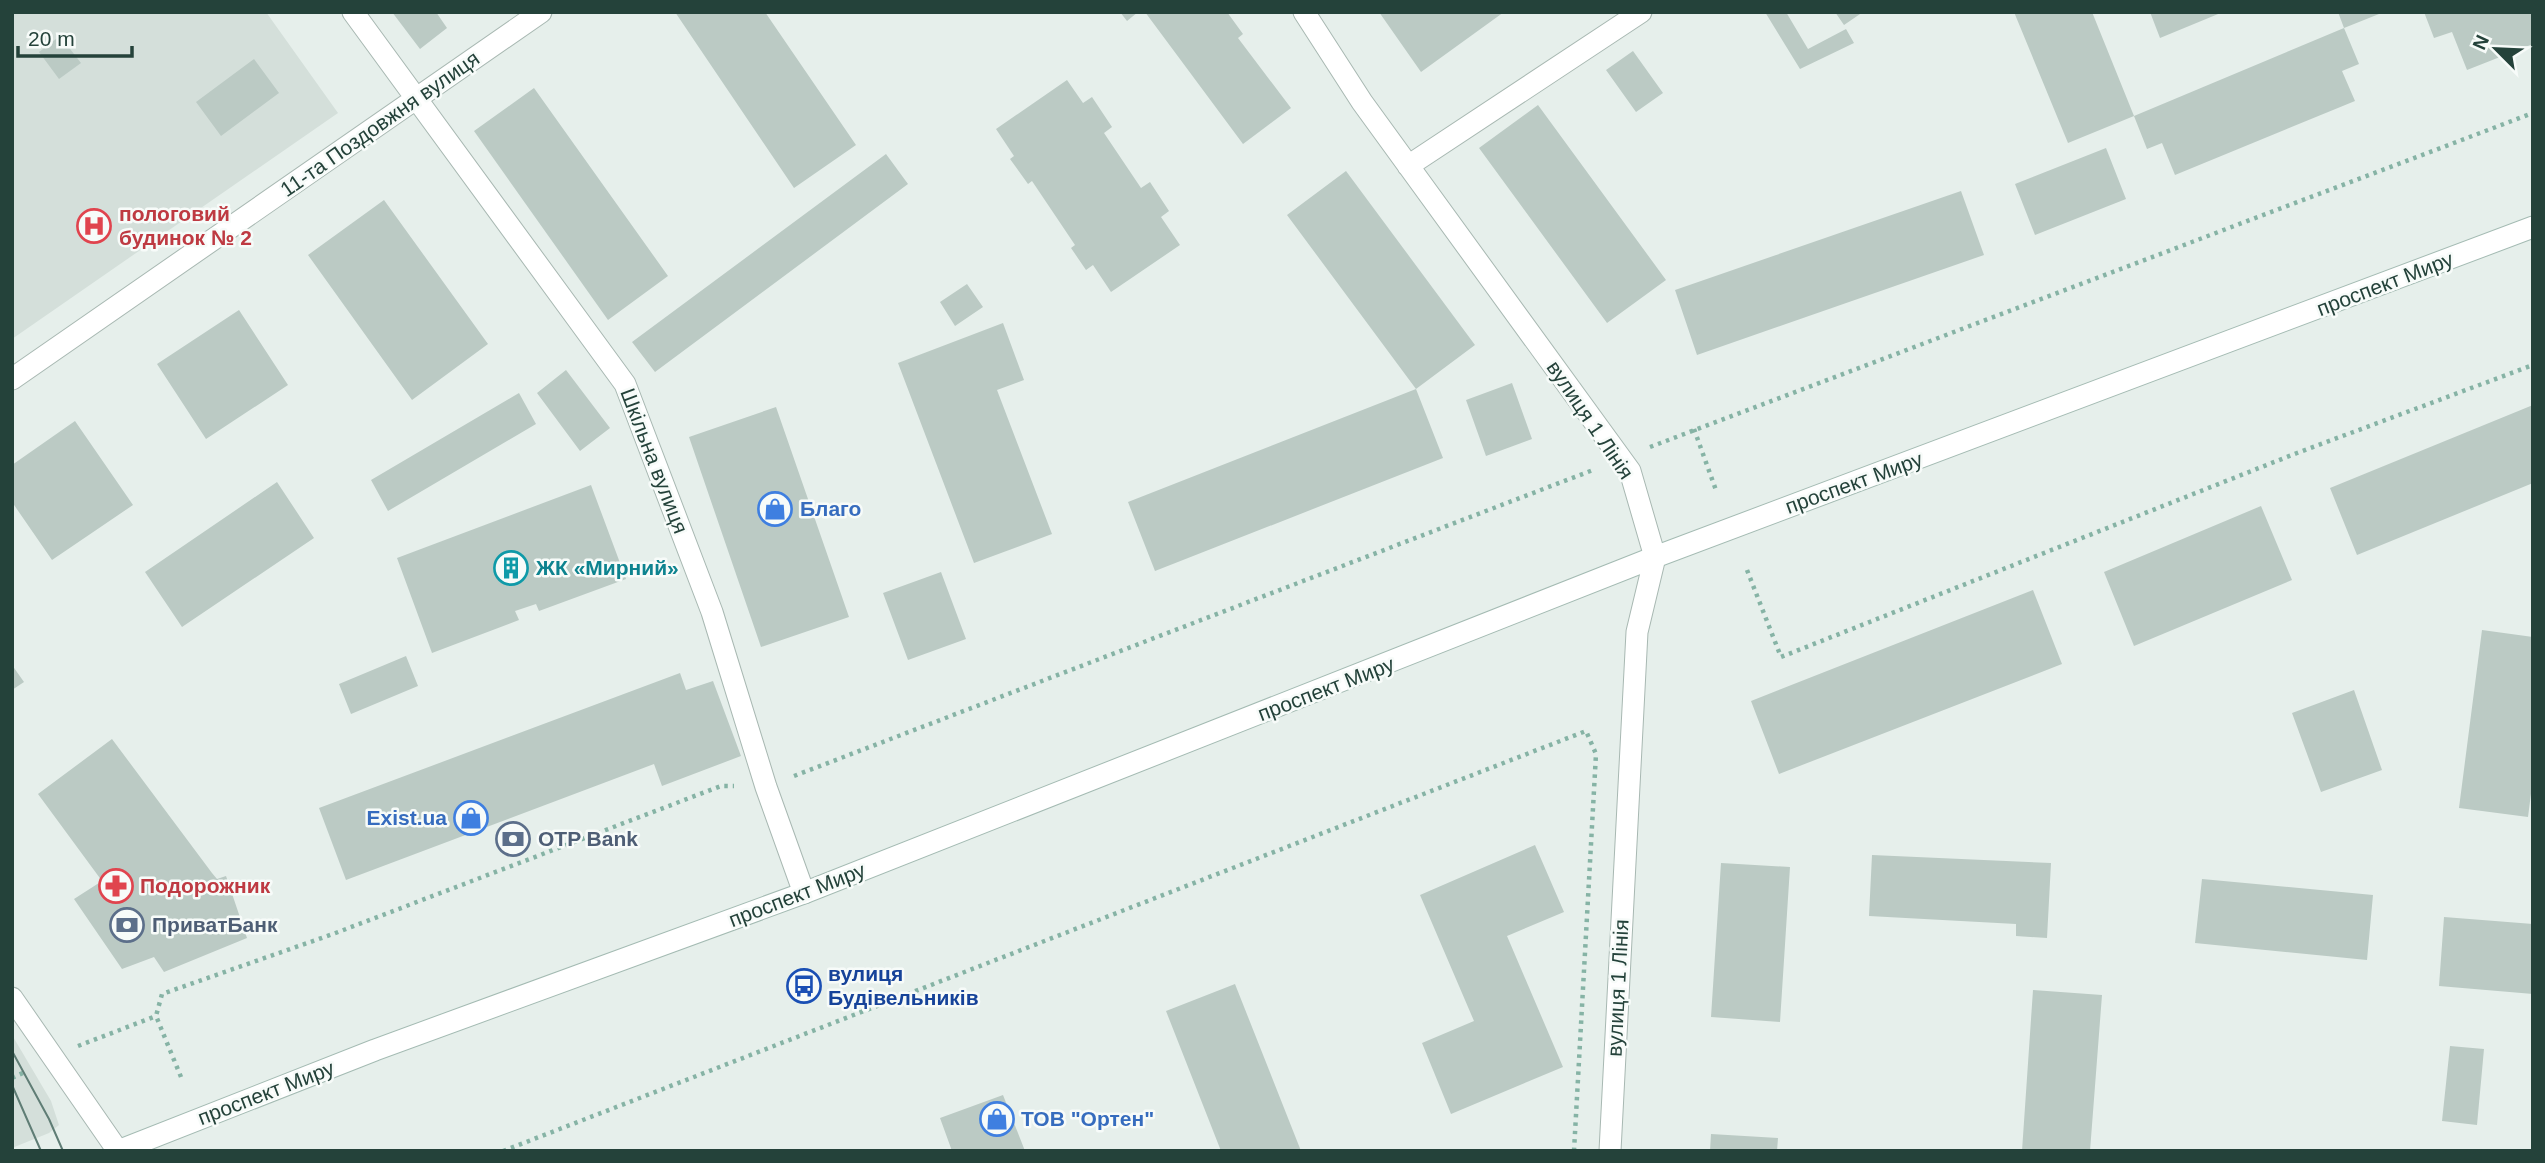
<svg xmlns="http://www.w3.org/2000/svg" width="2545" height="1163" font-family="Helvetica,sans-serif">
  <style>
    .built { fill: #d4dfda }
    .building { fill: #bbcac4 }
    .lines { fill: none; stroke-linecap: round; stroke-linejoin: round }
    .street-casing { stroke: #a8b8b2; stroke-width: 23 }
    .secondary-casing { stroke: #a4bbb3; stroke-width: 23 }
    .path { stroke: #86b3a5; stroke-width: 4.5; stroke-dasharray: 3.5 5; stroke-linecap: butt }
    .street { stroke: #fff; stroke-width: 21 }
    .secondary { stroke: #fff; stroke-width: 21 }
    .tram { stroke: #5f7d75; stroke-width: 2 }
    .labels { text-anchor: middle; stroke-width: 5; stroke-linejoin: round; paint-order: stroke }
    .street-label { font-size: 21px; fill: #24423a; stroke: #f7fbf9 }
    .health-label { font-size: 21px; font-weight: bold; fill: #be3a42; stroke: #f7fbf9; text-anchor: start }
    .shop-label { font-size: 21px; font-weight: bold; fill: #366cbe; stroke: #f7fbf9; text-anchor: start }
    .culture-label { font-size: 21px; font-weight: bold; fill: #0d838f; stroke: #f7fbf9; text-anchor: start }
    .service-label { font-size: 21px; font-weight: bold; fill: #4e5e75; stroke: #f7fbf9; text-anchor: start }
    .transit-label { font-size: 21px; font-weight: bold; fill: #164399; stroke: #f7fbf9; text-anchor: start }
  </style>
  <rect width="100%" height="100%" fill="#e6efeb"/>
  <path class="built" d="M12,12H266L338,113L12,339Z
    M12,1035L51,1101L59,1125L49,1133L12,1148Z"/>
  <path class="building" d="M392,12H436L447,28L420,49Z
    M675,12H765L856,145L794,188Z
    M1120,12H1138L1127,21Z
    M1145,12H1227L1243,34L1238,38L1291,108L1243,144Z
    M1379,12H1504L1421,72Z
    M1765,12H1786L1808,49L1846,29L1854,43L1800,69Z
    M1835,12H1863L1844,25Z
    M2014,12H2092L2134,116L2068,143Z
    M2150,12H2223L2160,38Z
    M2338,12H2384L2344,28L2359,64L2342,71L2355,101L2175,175L2162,143L2147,149L2134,116L2344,28Z
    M2424,12H2533V44L2467,70L2452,32L2434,38Z
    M60,36L81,63L59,79L39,52Z
    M1633,51L1663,93L1636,112L1606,70Z
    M254,59L279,93L221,136L196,102Z
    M1067,80L1083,103L1092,97L1112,127L1104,133L1141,188L1150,182L1169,211L1161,217L1180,245L1111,292L1093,265L1086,270L1071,248L1075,245L1032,181L1028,184L1010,159L1014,156L996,129Z
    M534,88L668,276L608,320L474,131Z
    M1538,105L1666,280L1607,323L1479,148Z
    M2106,148L2126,199L2035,235L2015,184Z
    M886,154L908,184L655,372L632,342Z
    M1346,171L1475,345L1416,389L1287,215Z
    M1961,191L1984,255L1697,355L1675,290Z
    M384,200L488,344L412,400L308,255Z
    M967,284L983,307L955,326L940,302Z
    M239,310L288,385L206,439L157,364Z
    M1003,323L1024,380L997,390L1052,534L974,563L898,363Z
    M566,370L610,428L580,451L537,393Z
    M1512,383L1532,439L1486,456L1466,400Z
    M1416,389L1443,458L1155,571L1128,502Z
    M519,393L536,424L388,511L371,480Z
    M2533,405V483L2357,555L2330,488Z
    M776,407L849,617L761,647L689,437Z
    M75,421L133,505L52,560L12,502V465Z
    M277,482L314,538L182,627L145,572Z
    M591,485L626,579L539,611L536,604L515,611L519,620L432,653L397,558Z
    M2261,506L2292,580L2134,646L2104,572Z
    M941,572L966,639L908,660L883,593Z
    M2033,590L2062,664L1779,774L1751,701Z
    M2482,630L2533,637V778L2528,817L2459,808Z
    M406,656L418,686L351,714L339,684Z
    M12,665L24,682L12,690Z
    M680,673L686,690L713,681L741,756L662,786L654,764L346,880L319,808Z
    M2354,690L2382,770L2321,792L2292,713Z
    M112,739L212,873L217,879L226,876L247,938L164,972L154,957L122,969L74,899L102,881L38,794Z
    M1535,845L1564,912L1507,936L1563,1067L1451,1114L1422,1043L1474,1021L1420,895Z
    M1872,855L2051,863L2047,938L2016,936V924L1869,916Z
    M1721,863L1790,867L1780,1022L1711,1017Z
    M2202,879L2373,895L2367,960L2195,943Z
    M2444,917L2533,924V994L2439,986Z
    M1235,984L1301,1151H1221L1166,1011Z
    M2033,990L2102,995L2090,1151H2022Z
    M2450,1046L2484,1049L2477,1125L2442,1121Z
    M1003,1095L1025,1151H952L940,1118Z
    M1711,1134L1778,1138L1777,1151H1710Z"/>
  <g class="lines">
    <g class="street-casing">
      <path id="street" d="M353,12L625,384L712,612L766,787L804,893
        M1304,12L1362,102L1630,471L1655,557L1637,632L1610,1151
        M1408,166L1641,12
        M12,379L541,12
        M12,998L118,1151"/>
    </g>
    <g class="secondary-casing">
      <path id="secondary" d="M118,1151L375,1050L804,893L1655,557L2533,227"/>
    </g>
    <path class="path" d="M1694,429L1717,493
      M1650,447L2533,113
      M1747,570L1781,657L2297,453L2533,365
      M794,776L1593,470
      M78,1046L156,1016
      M181,1077L156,1016L162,994L333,934L721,786H734
      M12,1078L27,1071
      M503,1151L1586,731L1596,754L1574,1151"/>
    <use href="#street" class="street"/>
    <use href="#secondary" class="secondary"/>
    <path class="tram" d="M12,1051L49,1119L63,1151
      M12,1085L41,1151"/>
  </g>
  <defs>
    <g id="hospital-ring" transform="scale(1.75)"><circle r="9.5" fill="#f7fbf9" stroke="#e0444e" stroke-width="1.5"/><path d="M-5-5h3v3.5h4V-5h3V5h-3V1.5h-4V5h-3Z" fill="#e0444e"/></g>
    <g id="shop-ring" transform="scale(1.75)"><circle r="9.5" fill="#f7fbf9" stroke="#3f7fe0" stroke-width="1.5"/><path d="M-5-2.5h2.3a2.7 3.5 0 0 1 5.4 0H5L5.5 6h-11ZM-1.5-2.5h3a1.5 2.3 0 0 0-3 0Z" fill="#3f7fe0"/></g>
    <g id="building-ring" transform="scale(1.75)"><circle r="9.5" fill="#f7fbf9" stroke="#0f9aa8" stroke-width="1.5"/><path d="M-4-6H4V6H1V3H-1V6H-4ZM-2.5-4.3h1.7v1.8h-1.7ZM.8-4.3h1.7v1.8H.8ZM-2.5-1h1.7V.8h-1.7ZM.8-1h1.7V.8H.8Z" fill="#0f9aa8"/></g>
    <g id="bank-ring" transform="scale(1.75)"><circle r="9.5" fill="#f7fbf9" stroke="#5c6f8a" stroke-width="1.5"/><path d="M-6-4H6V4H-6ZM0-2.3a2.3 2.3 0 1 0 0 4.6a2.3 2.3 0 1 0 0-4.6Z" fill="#5c6f8a"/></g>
    <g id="pharmacy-ring" transform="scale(1.75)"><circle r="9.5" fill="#f7fbf9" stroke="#e0444e" stroke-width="1.5"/><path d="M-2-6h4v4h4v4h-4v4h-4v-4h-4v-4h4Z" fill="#e0444e"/></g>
    <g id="bus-ring" transform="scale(1.75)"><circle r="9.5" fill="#f7fbf9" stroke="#1a4fb4" stroke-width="1.5"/><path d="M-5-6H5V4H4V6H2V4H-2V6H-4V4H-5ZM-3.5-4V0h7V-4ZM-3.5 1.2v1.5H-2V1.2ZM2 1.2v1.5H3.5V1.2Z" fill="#1a4fb4"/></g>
  </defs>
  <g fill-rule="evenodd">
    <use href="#hospital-ring" x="94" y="226"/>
    <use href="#shop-ring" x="775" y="509"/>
    <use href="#building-ring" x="511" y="568"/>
    <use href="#shop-ring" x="471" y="818"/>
    <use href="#bank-ring" x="513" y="839"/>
    <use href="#pharmacy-ring" x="116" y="886"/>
    <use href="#bank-ring" x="127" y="925"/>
    <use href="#bus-ring" x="804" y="986"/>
    <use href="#shop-ring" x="997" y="1119"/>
  </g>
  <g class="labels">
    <g class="street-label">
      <text transform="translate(380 124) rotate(-35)" y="7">11-та Поздовжня вулиця</text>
      <text transform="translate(2385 284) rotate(-21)" y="7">проспект Миру</text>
      <text transform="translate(1590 420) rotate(56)" y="7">вулиця 1 Лінія</text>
      <text transform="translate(654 461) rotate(69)" y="7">Шкільна вулиця</text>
      <text transform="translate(1854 483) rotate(-20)" y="7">проспект Миру</text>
      <text transform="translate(1326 689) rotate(-21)" y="7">проспект Миру</text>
      <text transform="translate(797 895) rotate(-21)" y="7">проспект Миру</text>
      <text transform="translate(1618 988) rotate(-87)" y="7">вулиця 1 Лінія</text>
      <text transform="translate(266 1093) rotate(-21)" y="7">проспект Миру</text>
    </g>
    <g class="health-label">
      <text x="119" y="221">пологовий<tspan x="119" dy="24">будинок № 2</tspan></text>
      <text x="140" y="893">Подорожник</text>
    </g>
    <g class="shop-label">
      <text x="800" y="516">Благо</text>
      <text x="447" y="825" text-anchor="end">Exist.ua</text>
      <text x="1021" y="1126">ТОВ "Ортен"</text>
    </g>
    <g class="culture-label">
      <text x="536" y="575">ЖК «Мирний»</text>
    </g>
    <g class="service-label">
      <text x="538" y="846">OTP Bank</text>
      <text x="152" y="932">ПриватБанк</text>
    </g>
    <g class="transit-label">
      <text x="828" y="981">вулиця<tspan x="828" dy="24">Будівельників</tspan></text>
    </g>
  </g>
  <rect width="2545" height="1163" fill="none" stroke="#24423a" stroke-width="28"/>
  <g transform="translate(2496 49) rotate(294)" stroke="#f7fbf9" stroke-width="5" paint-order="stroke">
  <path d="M0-5L12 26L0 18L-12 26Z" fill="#24423a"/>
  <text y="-10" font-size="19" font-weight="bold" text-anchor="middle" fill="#24423a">N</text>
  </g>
  <path d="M18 46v10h114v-10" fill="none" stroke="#24423a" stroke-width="3.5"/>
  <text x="28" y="46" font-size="21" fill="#24423a" stroke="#f7fbf9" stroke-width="5" paint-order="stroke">20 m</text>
</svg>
